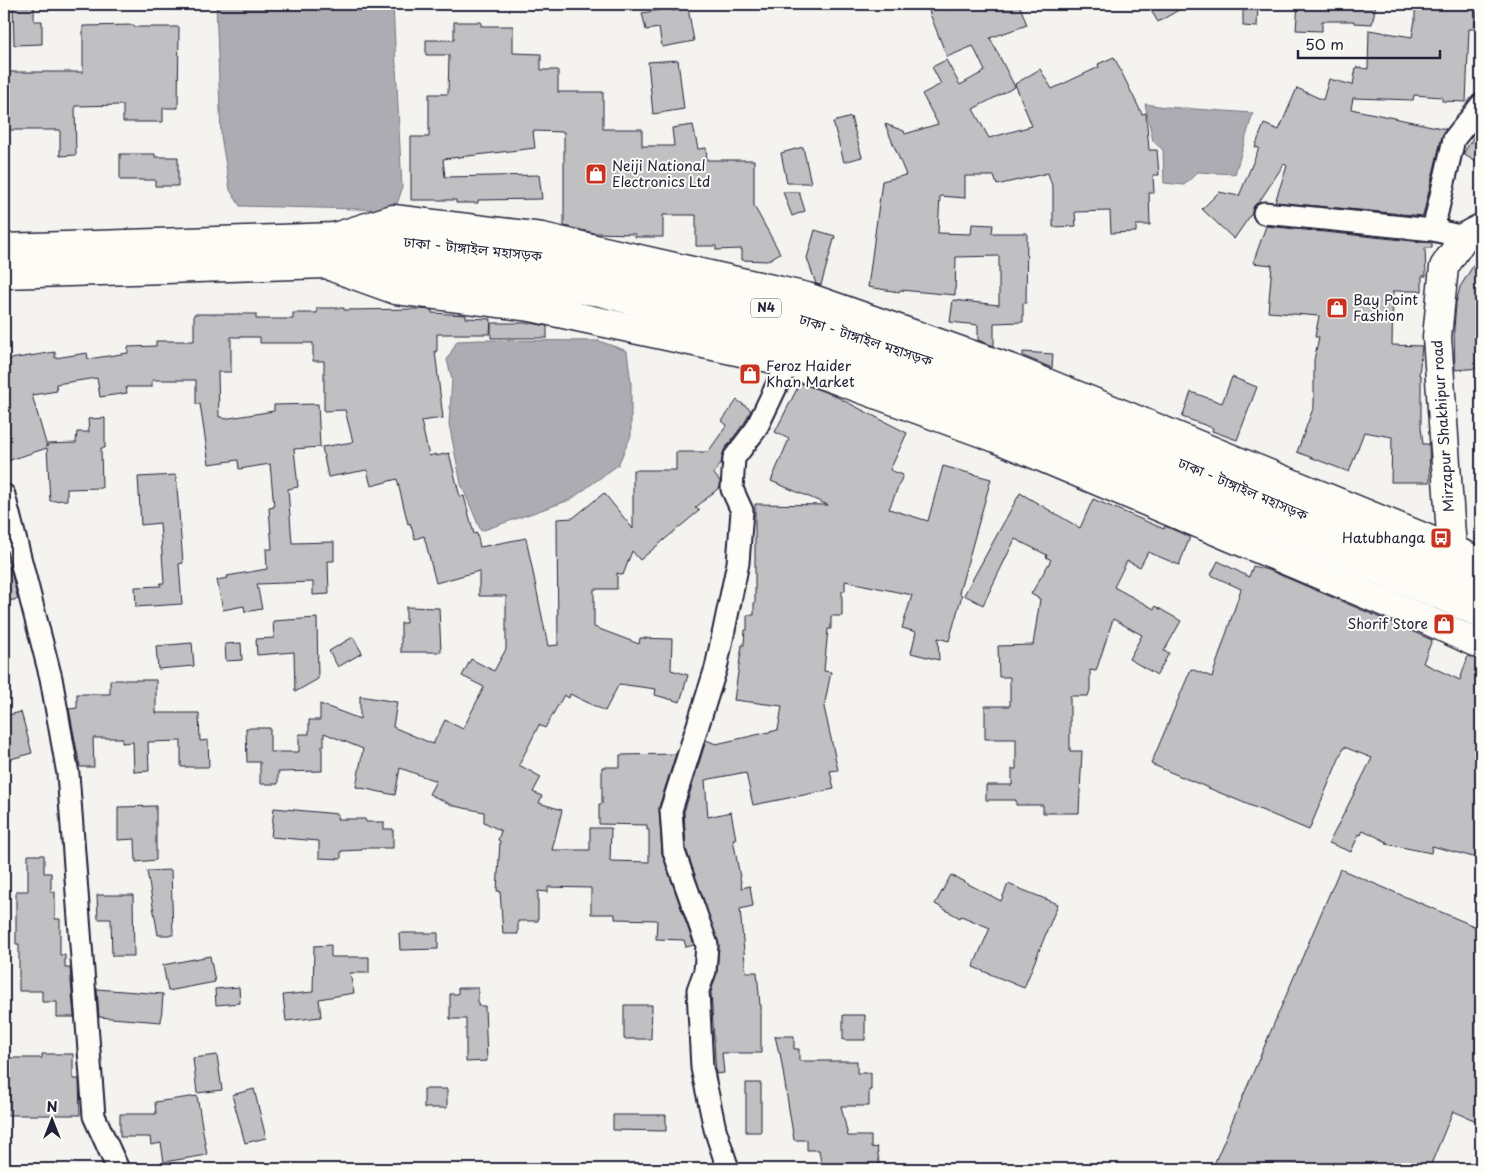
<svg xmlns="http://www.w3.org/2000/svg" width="1485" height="1173" font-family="'Playpen Sans','Noto Sans Bengali',sans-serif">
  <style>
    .water { fill: #acacb2; stroke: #757582 }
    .building { fill: #c0bfc2; stroke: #22223b }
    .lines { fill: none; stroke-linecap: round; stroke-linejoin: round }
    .minor-casing { stroke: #22223b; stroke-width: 25 }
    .secondary-casing { stroke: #22223b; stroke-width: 31 }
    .trunk-casing { stroke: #22223b; stroke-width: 31 }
    .minor { stroke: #fdfcf7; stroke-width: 21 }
    .secondary { stroke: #fdfcf7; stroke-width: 28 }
    .trunk { stroke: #fdfcf7; stroke-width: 28 }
    .labels { text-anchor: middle; stroke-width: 4; stroke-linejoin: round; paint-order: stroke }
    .shield { fill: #fdfcf7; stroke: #646373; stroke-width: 1 }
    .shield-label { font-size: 12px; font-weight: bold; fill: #22223b }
    .poi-label { font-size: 14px; fill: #22223b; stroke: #fdfcf7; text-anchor: start }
    .street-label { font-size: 14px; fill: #22223b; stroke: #fdfcf7 }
  </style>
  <rect width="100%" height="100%" fill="#f4f3ef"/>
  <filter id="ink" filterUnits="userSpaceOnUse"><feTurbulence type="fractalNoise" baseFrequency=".02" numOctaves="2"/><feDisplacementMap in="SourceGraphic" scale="10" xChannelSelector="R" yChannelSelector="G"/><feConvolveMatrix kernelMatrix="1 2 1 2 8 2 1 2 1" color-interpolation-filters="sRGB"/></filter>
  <g filter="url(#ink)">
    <path class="water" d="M216,4H393L402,189L395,210L240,206L230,190L221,136Z
      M1145,104L1166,107L1253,113L1235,174L1198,172L1184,185L1164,183L1163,150L1153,141Z
      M480,340L599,341L627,351L631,383V436L618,465L570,500L481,531L461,484L449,424L452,379L447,360L457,341Z"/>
    <path class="building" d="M928,4H946L948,10L965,4H1019L1027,25L990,38L1015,87L973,109L989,138L1032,126L1015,84L1040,69L1052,89L1099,67L1098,64L1114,57L1142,114L1146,113L1149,150H1157L1159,175H1153L1154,193H1149L1150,225H1136V232L1111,233L1110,211L1075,212L1076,226L1053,227V189L1048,173L997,185L994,176H965V198L940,196L938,233L971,234L972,224L993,225L992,233H1027L1026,303H1023V322L994,323V346L978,340V325L950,322L953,300L999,305V256L956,257L955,295L900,290L899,292L868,287L882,181L906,175L885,124L904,131L905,134L938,124L922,94L941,84L932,67L946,60L960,85L985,71L973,46L947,57L930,14Z
      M1147,4H1189L1158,22Z
      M1243,4H1258L1257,27L1243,26Z
      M1298,4H1376L1372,24L1354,23V21H1322V31L1296,30Z
      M1415,4H1479L1474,29H1469L1466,102L1442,101V97L1414,95L1413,100L1353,98L1351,109L1446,129L1442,136L1423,216L1275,202L1287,166L1284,164L1259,202L1254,206L1252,213L1234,239L1202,209L1219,192L1239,196L1259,148L1255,147L1264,124L1279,130L1297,88L1323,100L1329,79L1353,85L1356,67L1368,69L1369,30L1412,37L1415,20Z
      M13,6H34V21H42V44L14,45Z
      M672,8L673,11L688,8L694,41L662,47L659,28L646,30L642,13Z
      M454,22H481V26H513V53L541,54V70H558V92H603V129H642V146H674L672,128L693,125L698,149L706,148L707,160H754V206L780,253L767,261L742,260V249L716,250V246H696V215H663V237H635V234L594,233L564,226V132L533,131L535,148L443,159L445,177L539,175L542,199L478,200V203H456V200H411V137H429V94H448L449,55H426V40H454Z
      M134,25V27H179L178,108H163V122H123V105L75,106L76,155L60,156V130H4V72H83V26Z
      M678,60L684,109L653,114L648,62Z
      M851,117L862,157L844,162L833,122Z
      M1481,125V165L1463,154Z
      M803,147L811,183H787L781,153Z
      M120,154H155V157H178V186H155V180H120Z
      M783,192H799L805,211L792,216Z
      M1266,226L1432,243V248H1425L1426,276H1422V291H1393L1392,345L1422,346L1419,375L1421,376V427L1423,444H1429L1430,482H1391L1392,437L1364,432L1349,472L1297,452L1314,406V360L1319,337H1315L1319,316L1268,312L1272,265L1253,263Z
      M815,230L835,236L821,285L816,284L807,258Z
      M1481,253V368L1455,370L1454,329L1456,303L1460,287Z
      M317,308H344V310L418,309L432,310V313L466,315V318L491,319L490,334H437V351H435L443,418L421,421L429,456L436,454V456L449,453L460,497L464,496L474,534L477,533L480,547L526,538L548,646L558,645L557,519L573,518L604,493L633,529V470H676V452H708L727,425L722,421L737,400L751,410L745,422L724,450L721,463L714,474L720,481V487L695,508L700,510L640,560L632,551L623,575L617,573V589H594V627L639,644L640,638L672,639L671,670L688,675L680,702L655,695L656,689L619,684L605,711L570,694L569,698L564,695L545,728L539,725L519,765L541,777L533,792L542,796L539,803L562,810L552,850H590V828H611L610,861L649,862V830H647V825L599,824V804H602V767H620V755L676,754L659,807L662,853L694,945L686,947L684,940L656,939L657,920L615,919V914H591V888L548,887V892L538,891V921H518V934H503L500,891H497L500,841L498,840L501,831L484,822V812L454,806L429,794L436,781L400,768L395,795L356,787L363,749L324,733V746H322V771L278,772V784H260V762H247L246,728H270V752H299V734H309V720H320V704L360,719V696L397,702L393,727L433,744L445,720L463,729L484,687L462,676L471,659L494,671L506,649V596H479V571L436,583L424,536L415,539L410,523L408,524L397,479L371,486L367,470L328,477L322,447L353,442L345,410L324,411V361H313V343H260V337H231V372H218L219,417H223V419L274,411V405L318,404L320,447L294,449L298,487L288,489L292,543L334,542V561H328L329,594L313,595V582L257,584L262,609L245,612L244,606L223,610L217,580L228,578L227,576L267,569L266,549H272L269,508L274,507L270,464L239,469L238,460L209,464L200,404H196V380H152V387H126L127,393L100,397L97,378L56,384L57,391L32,395L47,447V444L76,443L77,432H89L88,419L105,418V448H101L102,488L67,489V500L50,501L47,448L4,462V360L55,352V358L87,353L88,359L128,353V347L156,346V341H194V314H256V319H293V313H317Z
      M491,323H531L547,326V338H491Z
      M1023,352L1053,354L1052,368L1023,356Z
      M1232,377L1257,387L1237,440L1212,431L1213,428L1182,417L1191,392L1222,403Z
      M800,383L831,394L907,433L890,470L903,475L889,509L928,521L943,466L991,479L959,593L962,595L949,641L938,638L939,660L911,653L916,632L902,628L912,595L845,581V591H842V616H831V629H828L824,671L831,672L824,707L838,770L830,771L834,789L753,805L746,773L741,774V773L705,780L708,817L731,812L736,839H733L742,888L750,886L753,906L740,909L746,972H757L760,1005H761V1053H722L724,1073L716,1074L711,992L717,972L719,946L686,849L684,812L706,740L716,744L778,730L782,706L734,700L742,645H744L745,630H747V615H754V603H755V504L828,505L771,481L789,439L775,432Z
      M176,475L183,563L179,564L182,604L136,607L135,587L161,586L160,583H164L160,523L141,525L138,477Z
      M1020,493L1080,528L1093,499L1164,529L1165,526L1190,537L1179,565L1148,552L1140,567L1127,561L1114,587L1154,609L1155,606L1181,621L1164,651L1169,653L1157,675L1129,659L1142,635L1113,619L1096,671L1090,670V690L1088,696H1070V751H1082L1079,813H1043V805H1016V800H986V785H1012V769H1016V739H985V706H1010V677H999L998,646L1033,645L1040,599L1031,594L1051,560L1046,557L1047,555L1015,539L983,605L964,595Z
      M4,560H8L18,599L4,602Z
      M1218,561L1249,577L1253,566L1271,571L1432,640L1423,663L1460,680L1468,656L1481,660V844L1477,858L1432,846L1431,853L1386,844L1387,842L1363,830L1361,835L1359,834L1351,852L1329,843L1372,758L1344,747L1309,830L1151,764L1191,669L1212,677L1241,589L1211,575Z
      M406,607L439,608L441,652H401V623H406Z
      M317,618L318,679L295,692L294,652L257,655L256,639L274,638L273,621Z
      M353,637L362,653L338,667L329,651Z
      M192,643L194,666L158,669L156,646Z
      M241,643L242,660L226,661L225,644Z
      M110,680H156V713H199L200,741L208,740L209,767H181V741L148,742L149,771L134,772L133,742L122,743V738H93L94,767H80L69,709L77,708V694H110Z
      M21,712L32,753L4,761V716Z
      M156,806V860L136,862L135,839L118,840V807Z
      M274,808L338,814L337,819H365L366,822H384V829H393V848H362V850L341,851V859L319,858V841L271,837Z
      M28,855H44V873H51V892H55V919H60V955H65V968H70L74,1017H57V1002H42V991H19V944H16V891H28Z
      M1340,869L1481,929V1123L1453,1111L1429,1169H1212Z
      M171,870L173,935H158L147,871Z
      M951,875L1001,901L1008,884L1058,904L1024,988L973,967L990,928L961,916L960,918L935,904Z
      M97,895H133L134,956H112L111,919H98Z
      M399,933H438V949L400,950Z
      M331,945V957H369V973H350L354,993L319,999L321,1017L286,1021L283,995L313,992L314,946Z
      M210,956L215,982L168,991L163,965Z
      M239,987L240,1003L216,1005L215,989Z
      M458,988H478V1006H485L487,1061L466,1062V1019H450V994H458Z
      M97,989L163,994L161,1022L99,1017Z
      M624,1005H652L651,1039H624Z
      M843,1015H865V1040H843Z
      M775,1036H794V1049H799V1061H857V1073H871V1090H869V1106H841L848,1136H871V1148L877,1147L880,1169H822L819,1150H807V1140H794L780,1053H779Z
      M42,1054H73V1079H79L80,1115H5V1112H4V1058H42Z
      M217,1055L222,1090L197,1093L193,1058Z
      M746,1083H761V1132H746Z
      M254,1089L266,1138L245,1143L232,1095Z
      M424,1089H447V1108H424Z
      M197,1096L207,1155L164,1162L161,1143L151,1145L150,1137H120V1114H156L155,1102Z
      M613,1115H666V1131L613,1130Z"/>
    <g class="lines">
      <g class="minor-casing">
        <path id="minor" d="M1264,213L1433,230L1464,237
          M1433,230L1454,139L1481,105
          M4,495L51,678L68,774L94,1116L118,1169
          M728,1169L715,1129L702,1068L698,990L705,971L707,945L674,852L671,810L716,668L738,563L742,511L732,489L734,458L756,429L788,362"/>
      </g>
      <g class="secondary-casing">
        <path id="secondary" d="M338,236L393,219L542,237L807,297L1015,370L1452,549L1481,563
          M335,268L396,290L531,307L788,362L996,438L1427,620L1481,645
          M1452,549L1437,337L1444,267L1464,237L1481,228"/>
      </g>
      <g class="trunk-casing">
        <path id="trunk" d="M4,248L336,237L458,245L542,256L610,268L680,285L830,326L993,382L1481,591
          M4,274L326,264L456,272L600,292L796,343L982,404L1442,596L1481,614"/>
      </g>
      <use href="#minor" class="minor"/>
      <use href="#secondary" class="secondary"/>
      <use href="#trunk" class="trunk"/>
    </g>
  </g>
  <defs>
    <g id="shop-square" transform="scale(1.125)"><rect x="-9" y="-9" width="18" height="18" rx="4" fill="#c8321e" stroke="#fdfcf7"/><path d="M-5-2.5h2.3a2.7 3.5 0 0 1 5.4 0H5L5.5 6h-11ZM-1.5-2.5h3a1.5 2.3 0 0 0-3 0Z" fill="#fff"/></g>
    <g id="bus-square" transform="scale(1.125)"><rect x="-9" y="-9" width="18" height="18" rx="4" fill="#c8321e" stroke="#fdfcf7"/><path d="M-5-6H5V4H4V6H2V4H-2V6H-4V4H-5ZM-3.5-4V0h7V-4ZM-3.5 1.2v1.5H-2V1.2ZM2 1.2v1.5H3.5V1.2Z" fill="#fff"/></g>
  </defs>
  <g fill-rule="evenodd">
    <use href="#shop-square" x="596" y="174"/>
    <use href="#shop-square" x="1337" y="308"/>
    <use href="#shop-square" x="750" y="374"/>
    <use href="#bus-square" x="1441" y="538"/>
    <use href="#shop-square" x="1444" y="624"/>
  </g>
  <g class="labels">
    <rect class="shield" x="751" y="298.5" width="30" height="19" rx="4"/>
    <g class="shield-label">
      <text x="766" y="312">N4</text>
    </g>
    <g class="poi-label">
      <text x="612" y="171">Neiji National<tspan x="612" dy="16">Electronics Ltd</tspan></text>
      <text x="1353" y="305">Bay Point<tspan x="1353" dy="16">Fashion</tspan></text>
      <text x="766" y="371">Feroz Haider<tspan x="766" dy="16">Khan Market</tspan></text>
      <text x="1425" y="543" text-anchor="end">Hatubhanga</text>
      <text x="1428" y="629" text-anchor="end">Shorif Store</text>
    </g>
    <g class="street-label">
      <text transform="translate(473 249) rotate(6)" y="5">ঢাকা - টাঙ্গাইল মহাসড়ক</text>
      <text transform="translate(866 340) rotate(18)" y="5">ঢাকা - টাঙ্গাইল মহাসড়ক</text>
      <text transform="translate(1443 426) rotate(-94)" y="5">Mirzapur Shakhipur road</text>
      <text transform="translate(1243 489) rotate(23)" y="5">ঢাকা - টাঙ্গাইল মহাসড়ক</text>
    </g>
  </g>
  <rect width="1485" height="1173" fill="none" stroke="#fdfcf7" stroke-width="20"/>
  <rect x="10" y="10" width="1465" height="1153" fill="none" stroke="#22223b" stroke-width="2" filter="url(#ink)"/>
  <g transform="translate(52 1120)" stroke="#fdfcf7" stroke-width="4" paint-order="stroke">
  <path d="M0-4L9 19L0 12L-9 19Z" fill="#22223b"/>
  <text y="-8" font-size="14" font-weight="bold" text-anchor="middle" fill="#22223b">N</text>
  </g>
  <path d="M1298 50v8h142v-8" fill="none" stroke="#22223b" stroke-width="2.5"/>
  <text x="1305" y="50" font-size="15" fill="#22223b" stroke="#fdfcf7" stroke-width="4" paint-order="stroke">50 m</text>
</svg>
